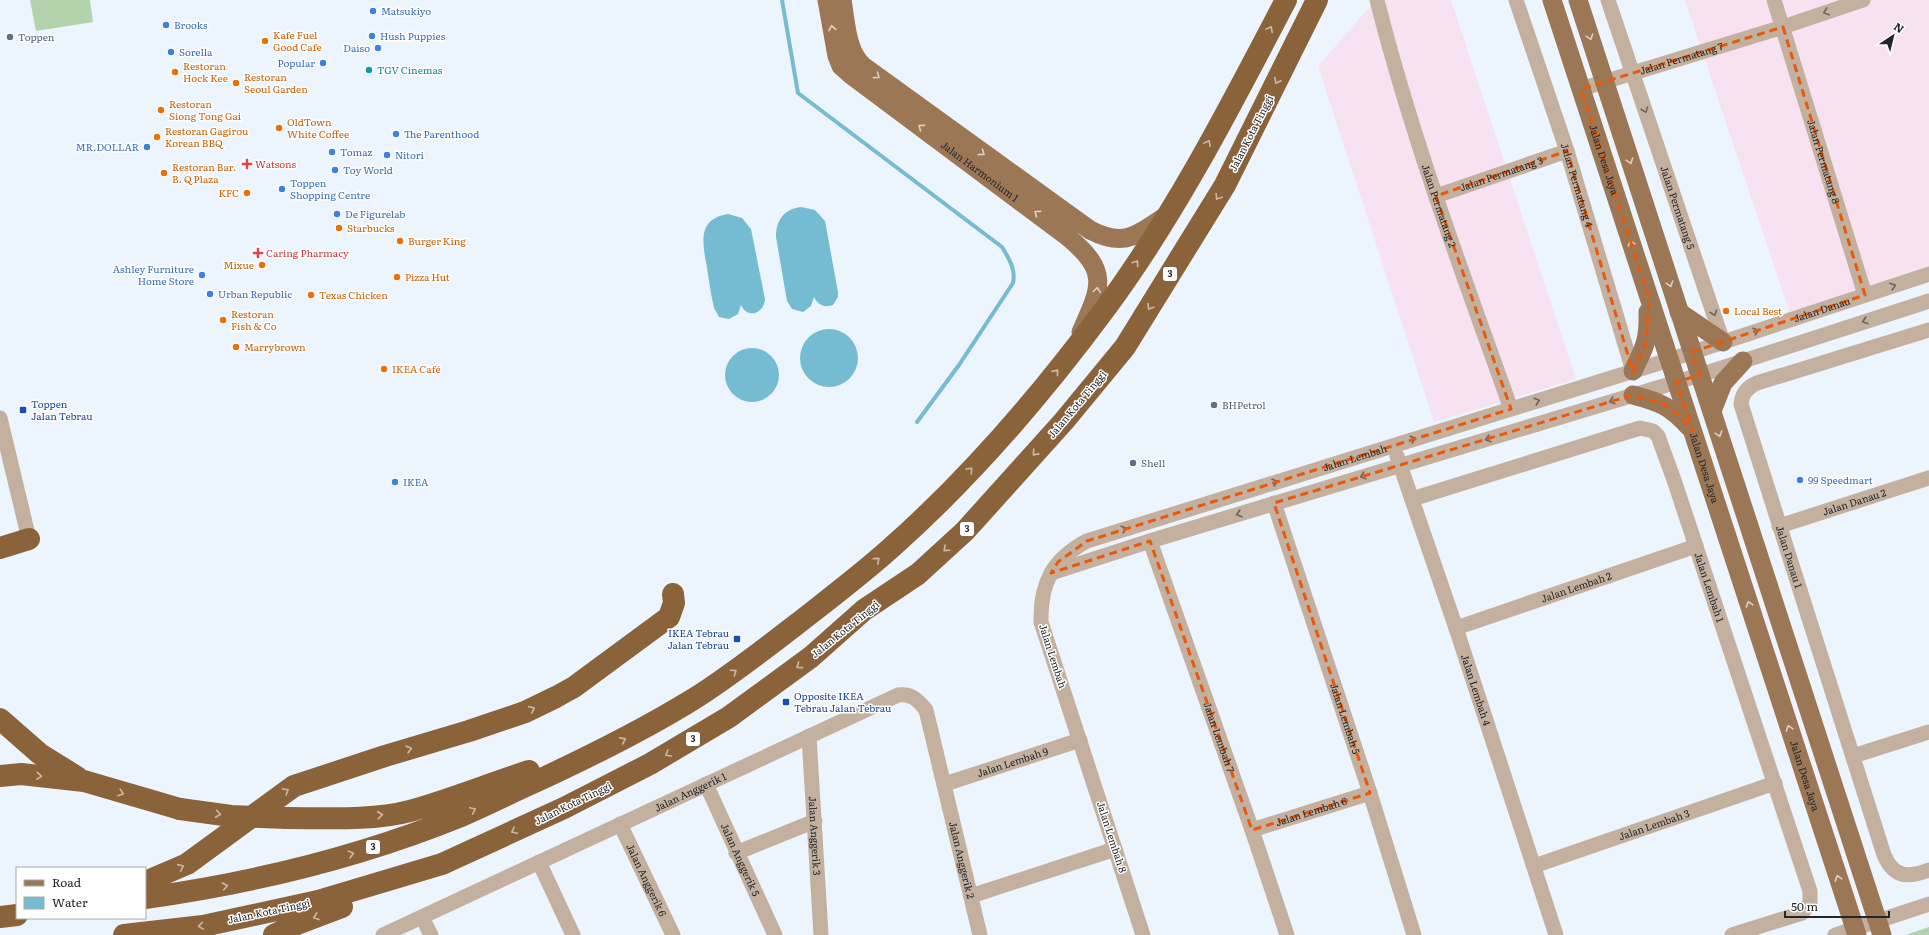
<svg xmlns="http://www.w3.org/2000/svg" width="1929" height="935" font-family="Literata,serif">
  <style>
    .industrial { fill: #f7e2f2 }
    .green { fill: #b3d3ac }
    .water { fill: #75bbd1 }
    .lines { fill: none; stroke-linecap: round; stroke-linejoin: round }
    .stream { stroke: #75bbd1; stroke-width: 4 }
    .minor { stroke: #c4b09e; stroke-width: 15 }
    .major { stroke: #9b7755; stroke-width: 19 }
    .highway { stroke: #8b633a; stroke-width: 22 }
    .highway-bridge { stroke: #8b633a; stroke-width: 22 }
    .oneway { stroke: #6b645e }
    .oneway2 { stroke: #dccfc4 }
    .oneway3 { stroke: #cbb9a6 }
    .marked { fill: none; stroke: #e8590c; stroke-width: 3; stroke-dasharray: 8 5; stroke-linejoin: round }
    .shop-dot { fill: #3f7fe0; stroke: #fff; stroke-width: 1.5 }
    .service-dot { fill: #5c6f8a; stroke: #fff; stroke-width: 1.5 }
    .food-dot { fill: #e8710a; stroke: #fff; stroke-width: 1.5 }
    .culture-dot { fill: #0f9aa8; stroke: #fff; stroke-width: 1.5 }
    .health-dot { fill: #e0444e; stroke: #fff; stroke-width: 1.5 }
    .transit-dot { fill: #1a4fb4; stroke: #fff; stroke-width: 1.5 }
    .labels { text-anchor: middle; stroke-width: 3; stroke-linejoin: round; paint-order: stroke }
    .shield { fill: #fff; stroke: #646669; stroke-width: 1 }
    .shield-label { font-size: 9px; font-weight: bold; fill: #222529 }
    .shop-label { font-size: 10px; fill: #366cbe; stroke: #fff; text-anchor: start }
    .food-label { font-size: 10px; fill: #c56008; stroke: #fff; text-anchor: start }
    .service-label { font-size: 10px; fill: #4e5e75; stroke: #fff; text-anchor: start }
    .street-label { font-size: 10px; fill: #222529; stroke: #fff }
    .culture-label { font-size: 10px; fill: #0d838f; stroke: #fff; text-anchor: start }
    .health-label { font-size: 10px; fill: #be3a42; stroke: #fff; text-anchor: start }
    .transit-label { font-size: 10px; fill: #164399; stroke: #fff; text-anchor: start }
  </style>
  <rect width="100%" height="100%" fill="#ecf4fe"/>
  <path class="industrial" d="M1376,0H1451L1576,379L1434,422L1318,66Z
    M1685,0H1929V269L1791,317Z"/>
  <path class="green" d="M30,0H90L93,22L36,31Z
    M1929,927V935H1906Z"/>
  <path class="water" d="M801,207L815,210L825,221L838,292V297L833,305C824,308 818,305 814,297L811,306L803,312L792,309L787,301L776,237C776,220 784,209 801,207Z
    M728,214L742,218L751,229L765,299C764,314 747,319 741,305L738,314L729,319L719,317L714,308C711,295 709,281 707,268C703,245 696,219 728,214Z
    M800 358a29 29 0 1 1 58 0a29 29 0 1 1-58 0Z
    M725 375a27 27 0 1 1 54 0a27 27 0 1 1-54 0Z"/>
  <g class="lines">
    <path class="stream" d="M782,0L798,93L1002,247C1009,259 1016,269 1013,283L959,365L917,422"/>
    <g class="minor">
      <path id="s1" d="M1377,0C1412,139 1463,274 1511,409"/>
      <path id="s2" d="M1516,0L1567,151L1633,371"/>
      <path id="s3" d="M1608,0L1723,342"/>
      <path id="s4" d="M1774,0L1865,295"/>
      <path id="s5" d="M1581,89L1783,27L1863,0"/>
      <path id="s6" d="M1436,196L1567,151"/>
      <path id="s7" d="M1929,330L1757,383C1747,387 1742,394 1741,404L1884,855C1894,878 1908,878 1929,870"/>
      <path d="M0,418L29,539"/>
      <path id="s8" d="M1397,456L1456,628L1556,935"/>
      <path id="s9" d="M1412,499L1640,428L1653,431L1658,436L1674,480L1810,891V903L1802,913L1732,935"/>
      <path id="s10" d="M1274,503L1370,793L1414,935"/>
      <path id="s11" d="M1779,526L1929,478"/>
      <path id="s12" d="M1150,541L1252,830L1287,935"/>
      <path d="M1051,573L1150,541L1700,375L1929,301"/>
      <path id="s13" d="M1456,628L1696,546"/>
      <path id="s14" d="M809,736L821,935"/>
      <path d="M1853,756L1929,732"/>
      <path id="s15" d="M706,784L775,935"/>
      <path id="s16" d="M945,784L1080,740"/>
      <path id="s17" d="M620,824L673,935"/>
      <path id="s18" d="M1252,830L1370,793"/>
      <path d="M736,853L815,821"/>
      <path d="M539,862L573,935"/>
      <path id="s19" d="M1534,866L1775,783"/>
      <path d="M971,896L1115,849"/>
      <path d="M422,917L431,935"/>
      <path id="s20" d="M383,935L898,695C911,693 918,700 926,710L980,935"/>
      <path id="s21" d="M1143,935L1041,622C1040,583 1053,559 1087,541L1669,360L1929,274"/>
      <path d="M1835,935L1929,904"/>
    </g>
    <g class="major">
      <path id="s22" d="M827,0L837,56L841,66L851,75L1068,237C1110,272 1101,287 1081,332"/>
      <path d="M842,0C846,22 846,50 863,66L1090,230C1127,249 1138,233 1169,214"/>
      <path id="s23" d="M1552,0L1857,935"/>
      <path d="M1578,0L1882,935"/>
      <path d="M1679,312L1723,342"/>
      <path d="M1633,371C1645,347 1649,339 1648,312"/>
      <path d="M1633,395C1660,402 1670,406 1689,427"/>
      <path d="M1712,411L1723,383L1743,361"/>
    </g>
    <path class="highway" d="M0,548L29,539
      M0,719L40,754L77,777
      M0,776L21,774L84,781L180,809
      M286,818C325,818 372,821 410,811C450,800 489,784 529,771
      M145,882L187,864L294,786L385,756L469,731L525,712L556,697L574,687L669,617L674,603L673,594
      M145,898C253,883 360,857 461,816C487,805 512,792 537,781C591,756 643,730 692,700C729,677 763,650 797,624C829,599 862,574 892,547C972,476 1042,394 1105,309C1176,213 1231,105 1286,0
      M0,917L17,915
      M124,935L203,926L318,901L442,864L564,808L650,764L729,717L811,657L864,610L918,574L965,531L1064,421L1125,347L1225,185L1317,0
      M274,935L297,924L342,907"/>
    <path class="highway-bridge" d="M180,809L231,816L286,818"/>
  </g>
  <defs><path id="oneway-chevron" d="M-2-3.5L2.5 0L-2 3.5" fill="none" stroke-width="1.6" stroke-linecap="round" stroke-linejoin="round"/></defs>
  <g class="oneway">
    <use href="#oneway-chevron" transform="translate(1826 12) rotate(161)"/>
    <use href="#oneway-chevron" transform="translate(1645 110) rotate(71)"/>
    <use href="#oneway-chevron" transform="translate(1893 286) rotate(-18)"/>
    <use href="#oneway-chevron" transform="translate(1714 313) rotate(71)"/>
    <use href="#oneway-chevron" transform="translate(1865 321) rotate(162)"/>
    <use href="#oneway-chevron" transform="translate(1756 331) rotate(-18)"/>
    <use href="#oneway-chevron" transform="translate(1537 401) rotate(-17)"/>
    <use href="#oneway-chevron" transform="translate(1612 401) rotate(163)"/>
    <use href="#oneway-chevron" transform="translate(1413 439) rotate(-17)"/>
    <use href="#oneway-chevron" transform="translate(1488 439) rotate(163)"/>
    <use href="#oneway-chevron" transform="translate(1363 476) rotate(163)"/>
    <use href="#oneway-chevron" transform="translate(1275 482) rotate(-17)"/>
    <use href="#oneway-chevron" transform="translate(1239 514) rotate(163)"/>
    <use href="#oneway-chevron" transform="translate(1124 529) rotate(-17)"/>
  </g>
  <g class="oneway2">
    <use href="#oneway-chevron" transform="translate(832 28) rotate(-101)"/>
    <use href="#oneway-chevron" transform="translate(1590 37) rotate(72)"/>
    <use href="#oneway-chevron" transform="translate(877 76) rotate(36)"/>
    <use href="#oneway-chevron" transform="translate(921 127) rotate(-143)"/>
    <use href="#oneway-chevron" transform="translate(982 153) rotate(36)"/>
    <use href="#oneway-chevron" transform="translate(1630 161) rotate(72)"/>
    <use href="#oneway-chevron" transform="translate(1037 213) rotate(-143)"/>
    <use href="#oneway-chevron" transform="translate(1631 243) rotate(-108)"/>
    <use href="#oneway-chevron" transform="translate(1670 284) rotate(72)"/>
    <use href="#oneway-chevron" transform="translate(1097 290) rotate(-83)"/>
    <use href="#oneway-chevron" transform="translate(1719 434) rotate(72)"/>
    <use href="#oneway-chevron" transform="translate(1749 604) rotate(-108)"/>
    <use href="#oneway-chevron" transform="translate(1789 728) rotate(-108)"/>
    <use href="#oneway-chevron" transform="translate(1838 878) rotate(-108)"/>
  </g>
  <g class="oneway3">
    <use href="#oneway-chevron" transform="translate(1270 29) rotate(-62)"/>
    <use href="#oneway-chevron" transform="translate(1277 81) rotate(117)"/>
    <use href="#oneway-chevron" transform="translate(1208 143) rotate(-61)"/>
    <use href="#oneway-chevron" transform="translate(1218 197) rotate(122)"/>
    <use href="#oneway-chevron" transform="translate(1136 263) rotate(-56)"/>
    <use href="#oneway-chevron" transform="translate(1150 307) rotate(122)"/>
    <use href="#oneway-chevron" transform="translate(1056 372) rotate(-51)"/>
    <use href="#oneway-chevron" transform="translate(1035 453) rotate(132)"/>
    <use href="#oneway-chevron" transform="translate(970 470) rotate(-46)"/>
    <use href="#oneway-chevron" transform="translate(946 549) rotate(138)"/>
    <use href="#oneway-chevron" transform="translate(877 560) rotate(-40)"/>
    <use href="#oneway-chevron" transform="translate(799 666) rotate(144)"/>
    <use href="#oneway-chevron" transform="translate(734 672) rotate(-34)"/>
    <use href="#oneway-chevron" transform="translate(532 709) rotate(-25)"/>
    <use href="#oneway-chevron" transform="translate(623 740) rotate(-27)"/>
    <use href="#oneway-chevron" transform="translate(409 749) rotate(-16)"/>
    <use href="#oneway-chevron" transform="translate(668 754) rotate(149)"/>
    <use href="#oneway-chevron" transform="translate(39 776) rotate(5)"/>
    <use href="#oneway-chevron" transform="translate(286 791) rotate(-31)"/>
    <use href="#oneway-chevron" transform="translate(121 793) rotate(17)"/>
    <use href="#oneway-chevron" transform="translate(473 810) rotate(-25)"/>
    <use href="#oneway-chevron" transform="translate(218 814) rotate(7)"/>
    <use href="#oneway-chevron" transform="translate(380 815) rotate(-6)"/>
    <use href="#oneway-chevron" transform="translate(514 831) rotate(155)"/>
    <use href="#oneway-chevron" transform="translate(351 854) rotate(-15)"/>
    <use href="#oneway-chevron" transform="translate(181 867) rotate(-24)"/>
    <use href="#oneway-chevron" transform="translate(225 886) rotate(-12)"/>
    <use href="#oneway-chevron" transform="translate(316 917) rotate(160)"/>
    <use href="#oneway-chevron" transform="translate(201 926) rotate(171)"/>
  </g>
  <path class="marked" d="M1783,27L1865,295L1692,352L1700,375L1676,382L1693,431L1676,413L1664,404L1633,395L1274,503L1370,793L1252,830L1150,541L1051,573L1058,562L1087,541L1511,409L1436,196L1503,173L1567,151L1633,372L1646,344L1649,298L1581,89Z"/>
  <g class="shop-dot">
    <circle cx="373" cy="11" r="4"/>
    <circle cx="166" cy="25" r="4"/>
    <circle cx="372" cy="36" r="4"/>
    <circle cx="378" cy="48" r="4"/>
    <circle cx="171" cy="52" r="4"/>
    <circle cx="323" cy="63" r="4"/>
    <circle cx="396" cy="134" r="4"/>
    <circle cx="147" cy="147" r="4"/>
    <circle cx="332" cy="152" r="4"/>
    <circle cx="387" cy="155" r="4"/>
    <circle cx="335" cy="170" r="4"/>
    <circle cx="282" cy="189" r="4"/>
    <circle cx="337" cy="214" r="4"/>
    <circle cx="202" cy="275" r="4"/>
    <circle cx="210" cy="294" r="4"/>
    <circle cx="1800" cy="480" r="4"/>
    <circle cx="395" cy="482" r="4"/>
  </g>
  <g class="service-dot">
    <circle cx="10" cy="37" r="4"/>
    <circle cx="1214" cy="405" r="4"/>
    <circle cx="1133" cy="463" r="4"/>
  </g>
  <g class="food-dot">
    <circle cx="265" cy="41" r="4"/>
    <circle cx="175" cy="72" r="4"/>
    <circle cx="236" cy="83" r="4"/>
    <circle cx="161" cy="110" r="4"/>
    <circle cx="279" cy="128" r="4"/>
    <circle cx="157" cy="137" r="4"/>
    <circle cx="164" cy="173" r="4"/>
    <circle cx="247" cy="193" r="4"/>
    <circle cx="339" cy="228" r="4"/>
    <circle cx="400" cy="241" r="4"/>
    <circle cx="262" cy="265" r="4"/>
    <circle cx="397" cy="277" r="4"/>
    <circle cx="311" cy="295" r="4"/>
    <circle cx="1726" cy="311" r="4"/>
    <circle cx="223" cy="320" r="4"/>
    <circle cx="236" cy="347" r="4"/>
    <circle cx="384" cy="369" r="4"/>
  </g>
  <circle class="culture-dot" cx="369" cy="70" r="4"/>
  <g class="health-dot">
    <path d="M245 158h4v4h4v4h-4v4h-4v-4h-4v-4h4z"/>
    <path d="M256 247h4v4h4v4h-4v4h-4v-4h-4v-4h4z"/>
  </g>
  <g class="transit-dot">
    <rect x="19" y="406" width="8" height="8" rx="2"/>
    <rect x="733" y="635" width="8" height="8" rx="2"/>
    <rect x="782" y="698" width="8" height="8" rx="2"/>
  </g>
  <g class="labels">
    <g class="shield">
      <rect x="1163" y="267" width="14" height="14" rx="3"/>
      <rect x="960" y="522" width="14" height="14" rx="3"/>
      <rect x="686" y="732" width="14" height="14" rx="3"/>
      <rect x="366" y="840" width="14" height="14" rx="3"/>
    </g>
    <g class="shield-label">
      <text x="1170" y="277">3</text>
      <text x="967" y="532">3</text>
      <text x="693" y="742">3</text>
      <text x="373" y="850">3</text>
    </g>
    <g class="shop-label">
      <text x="381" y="15">Matsukiyo</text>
      <text x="174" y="29">Brooks</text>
      <text x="380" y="40">Hush Puppies</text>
      <text x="370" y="52" text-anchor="end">Daiso</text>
      <text x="179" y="56">Sorella</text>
      <text x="315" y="67" text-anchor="end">Popular</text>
      <text x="404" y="138">The Parenthood</text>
      <text x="139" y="151" text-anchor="end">MR.DOLLAR</text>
      <text x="340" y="156">Tomaz</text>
      <text x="395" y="159">Nitori</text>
      <text x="343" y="174">Toy World</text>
      <text x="290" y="187">Toppen<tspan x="290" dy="12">Shopping Centre</tspan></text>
      <text x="345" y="218">De Figurelab</text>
      <text x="194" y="273" text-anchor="end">Ashley Furniture<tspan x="194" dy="12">Home Store</tspan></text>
      <text x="218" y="298">Urban Republic</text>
      <text x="1808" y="484">99 Speedmart</text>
      <text x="403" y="486">IKEA</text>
    </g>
    <g class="food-label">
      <text x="273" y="39">Kafe Fuel<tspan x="273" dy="12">Good Cafe</tspan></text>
      <text x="183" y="70">Restoran<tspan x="183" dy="12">Hock Kee</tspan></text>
      <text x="244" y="81">Restoran<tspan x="244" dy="12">Seoul Garden</tspan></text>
      <text x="169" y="108">Restoran<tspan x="169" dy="12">Siong Tong Gai</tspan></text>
      <text x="287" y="126">OldTown<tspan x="287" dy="12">White Coffee</tspan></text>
      <text x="165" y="135">Restoran Gagirou<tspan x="165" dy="12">Korean BBQ</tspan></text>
      <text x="172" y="171">Restoran Bar.<tspan x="172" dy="12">B. Q Plaza</tspan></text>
      <text x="239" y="197" text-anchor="end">KFC</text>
      <text x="347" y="232">Starbucks</text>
      <text x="408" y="245">Burger King</text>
      <text x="254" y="269" text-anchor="end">Mixue</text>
      <text x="405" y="281">Pizza Hut</text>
      <text x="319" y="299">Texas Chicken</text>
      <text x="1734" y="315">Local Best</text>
      <text x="231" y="318">Restoran<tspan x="231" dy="12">Fish &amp; Co</tspan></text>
      <text x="244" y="351">Marrybrown</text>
      <text x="392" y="373">IKEA Café</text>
    </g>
    <g class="service-label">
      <text x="18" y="41">Toppen</text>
      <text x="1222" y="409">BHPetrol</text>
      <text x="1141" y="467">Shell</text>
    </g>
    <g class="street-label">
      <text dy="4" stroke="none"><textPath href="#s5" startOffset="105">Jalan Permatang 7</textPath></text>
      <text transform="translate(1251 133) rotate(-63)" y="4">Jalan Kota Tinggi</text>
      <text dy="4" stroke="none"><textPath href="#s23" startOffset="168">Jalan Desa Jaya</textPath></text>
      <text dy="4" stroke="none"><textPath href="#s4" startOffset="169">Jalan Permatang 8</textPath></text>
      <text dy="4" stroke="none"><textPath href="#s22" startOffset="242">Jalan Harmonium 1</textPath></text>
      <text dy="4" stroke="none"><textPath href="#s6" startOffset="69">Jalan Permatang 3</textPath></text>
      <text dy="4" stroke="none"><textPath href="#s2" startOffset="195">Jalan Permatang 4</textPath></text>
      <text dy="4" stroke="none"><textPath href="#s1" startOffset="215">Jalan Permatang 2</textPath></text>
      <text dy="4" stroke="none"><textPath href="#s3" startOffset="219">Jalan Permatang 5</textPath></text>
      <text dy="4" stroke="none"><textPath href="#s21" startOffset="1199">Jalan Danau</textPath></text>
      <text transform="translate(1077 404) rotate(-50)" y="4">Jalan Kota Tinggi</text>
      <text dy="4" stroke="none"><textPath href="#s21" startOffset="709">Jalan Lembah</textPath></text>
      <text dy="4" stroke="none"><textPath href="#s23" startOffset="492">Jalan Desa Jaya</textPath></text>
      <text dy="4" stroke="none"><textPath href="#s11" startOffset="79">Jalan Danau 2</textPath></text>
      <text dy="4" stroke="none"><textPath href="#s7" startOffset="368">Jalan Danau 1</textPath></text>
      <text dy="4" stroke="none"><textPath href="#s13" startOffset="127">Jalan Lembah 2</textPath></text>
      <text dy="4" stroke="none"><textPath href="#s9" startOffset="419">Jalan Lembah 1</textPath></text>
      <text transform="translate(845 629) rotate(-39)" y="4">Jalan Kota Tinggi</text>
      <text transform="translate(1053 656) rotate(72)" y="4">Jalan Lembah</text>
      <text dy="4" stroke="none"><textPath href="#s8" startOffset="247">Jalan Lembah 4</textPath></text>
      <text dy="4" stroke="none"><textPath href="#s10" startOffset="227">Jalan Lembah 5</textPath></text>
      <text dy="4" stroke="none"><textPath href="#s12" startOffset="208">Jalan Lembah 7</textPath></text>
      <text dy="4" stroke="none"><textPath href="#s16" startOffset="71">Jalan Lembah 9</textPath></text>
      <text dy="4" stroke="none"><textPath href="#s23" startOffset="816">Jalan Desa Jaya</textPath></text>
      <text dy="4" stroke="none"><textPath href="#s20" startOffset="339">Jalan Anggerik 1</textPath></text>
      <text transform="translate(573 803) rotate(-26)" y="4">Jalan Kota Tinggi</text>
      <text dy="4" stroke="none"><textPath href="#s18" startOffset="62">Jalan Lembah 6</textPath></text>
      <text dy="4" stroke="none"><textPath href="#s19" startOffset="127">Jalan Lembah 3</textPath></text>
      <text dy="4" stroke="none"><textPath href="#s14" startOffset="100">Jalan Anggerik 3</textPath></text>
      <text transform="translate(1112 837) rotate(72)" y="4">Jalan Lembah 8</text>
      <text dy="4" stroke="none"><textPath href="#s15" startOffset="83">Jalan Anggerik 5</textPath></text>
      <text dy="4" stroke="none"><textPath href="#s20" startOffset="756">Jalan Anggerik 2</textPath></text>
      <text dy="4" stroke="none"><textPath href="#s17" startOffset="62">Jalan Anggerik 6</textPath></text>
      <text transform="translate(269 911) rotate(-12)" y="4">Jalan Kota Tinggi</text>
    </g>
    <g class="culture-label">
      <text x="377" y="74">TGV Cinemas</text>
    </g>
    <g class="health-label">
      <text x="255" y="168">Watsons</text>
      <text x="266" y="257">Caring Pharmacy</text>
    </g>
    <g class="transit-label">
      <text x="31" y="408">Toppen<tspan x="31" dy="12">Jalan Tebrau</tspan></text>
      <text x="729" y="637" text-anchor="end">IKEA Tebrau<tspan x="729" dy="12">Jalan Tebrau</tspan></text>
      <text x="794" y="700">Opposite IKEA<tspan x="794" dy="12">Tebrau Jalan Tebrau</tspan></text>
    </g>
  </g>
  <rect x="16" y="867" width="130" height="52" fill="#ffffff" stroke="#a7a8a9"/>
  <rect x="24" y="880" width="20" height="6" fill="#9b7755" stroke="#a7a8a9"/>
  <text x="52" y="887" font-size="12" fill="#222529">Road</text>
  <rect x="24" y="897" width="20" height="12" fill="#75bbd1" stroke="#a7a8a9"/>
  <text x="52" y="907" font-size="12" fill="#222529">Water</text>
  <g transform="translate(1893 36) rotate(35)" stroke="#ffffff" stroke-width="3" paint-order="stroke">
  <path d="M0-3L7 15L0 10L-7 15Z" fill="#222529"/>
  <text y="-6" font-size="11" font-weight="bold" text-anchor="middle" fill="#222529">N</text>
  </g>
  <path d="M1785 911v6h104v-6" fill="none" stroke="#222529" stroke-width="2"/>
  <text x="1791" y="911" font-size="12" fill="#222529" stroke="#ffffff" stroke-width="3" paint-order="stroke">50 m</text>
</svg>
